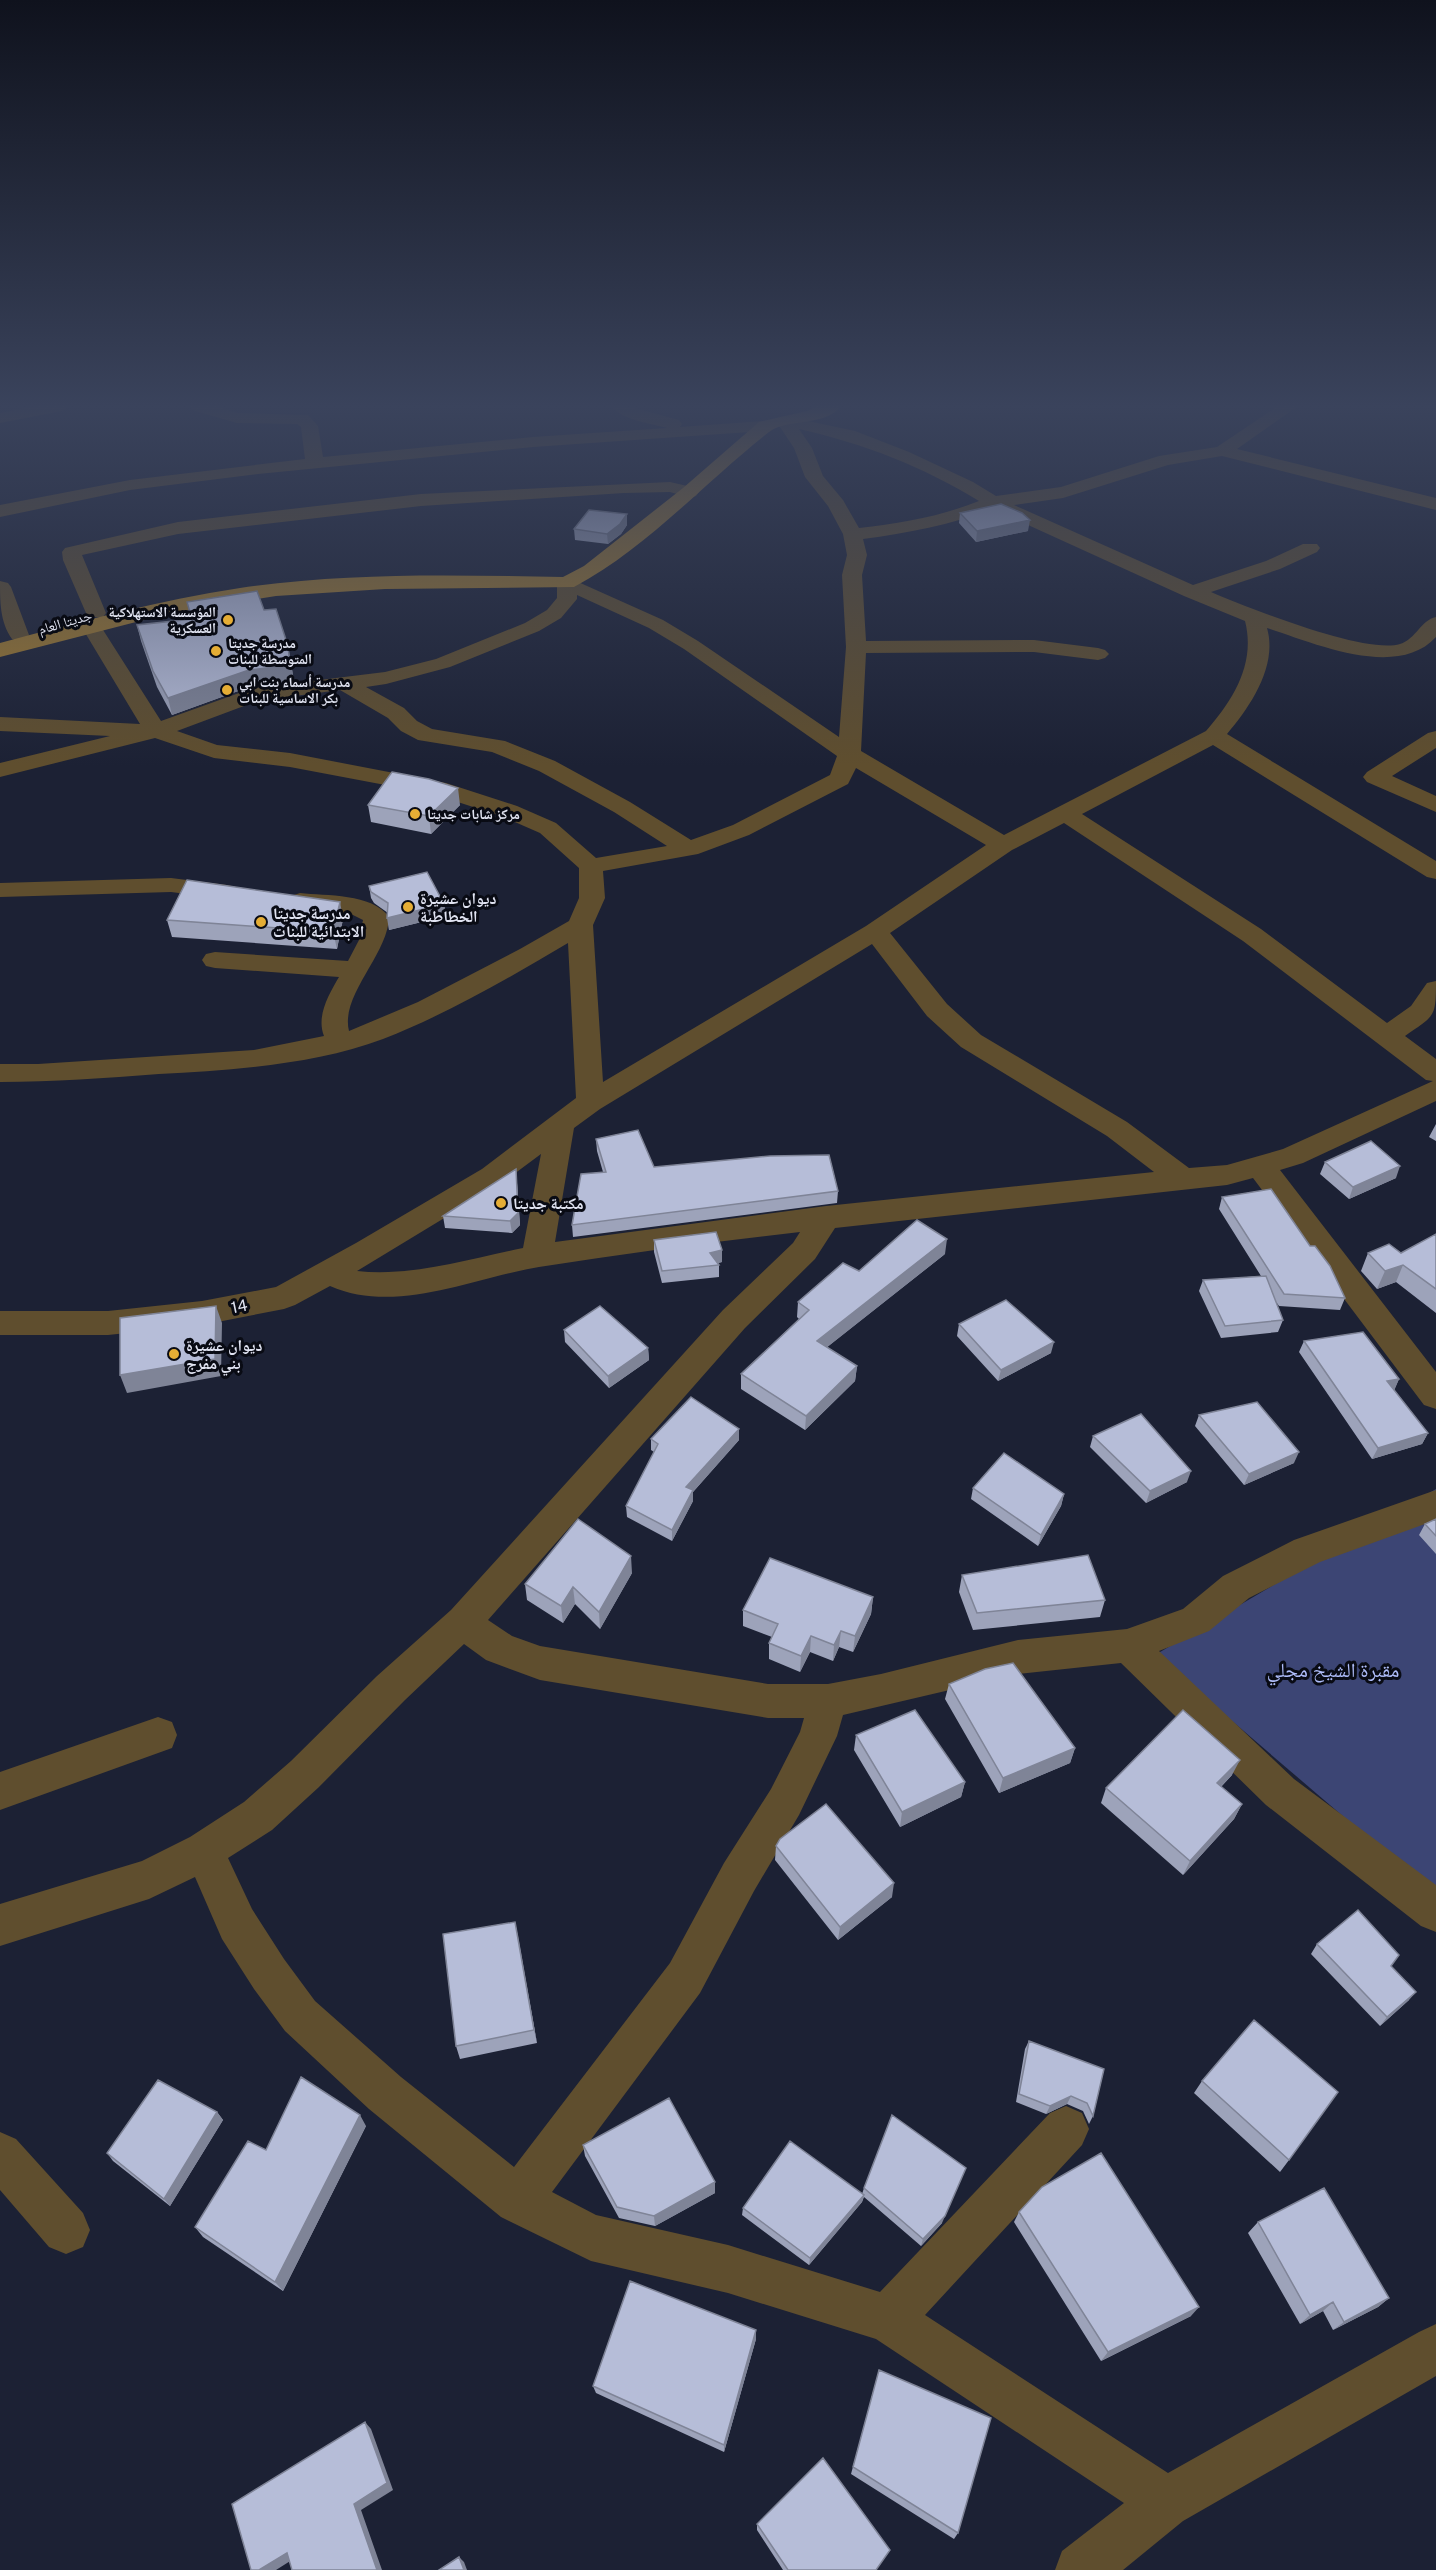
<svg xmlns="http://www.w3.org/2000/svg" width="1436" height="2570" font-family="'Public Sans','Noto Naskh Arabic',sans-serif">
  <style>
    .green { fill: #3c4574 }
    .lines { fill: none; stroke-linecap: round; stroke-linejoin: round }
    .minor { fill: #5f4e2e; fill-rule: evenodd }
    .major { fill: #9b772f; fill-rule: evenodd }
    .wall { fill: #9da3ba }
    .shaded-wall { fill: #7f8497 }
    .building { fill: #b6bdd8; stroke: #7f8497; stroke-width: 1.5 }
    .poi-dot { fill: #e5ad35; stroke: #090b14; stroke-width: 2 }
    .labels { text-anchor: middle; stroke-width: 6; stroke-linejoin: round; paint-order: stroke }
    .far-poi-label { font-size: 14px; font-weight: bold; fill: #e0e3f1; stroke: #090b14; text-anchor: start }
    .far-street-label { font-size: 14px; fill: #e0e3f1; stroke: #090b14 }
    .poi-label { font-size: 16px; font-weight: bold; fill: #e0e3f1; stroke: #090b14; text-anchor: start }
    .street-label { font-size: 16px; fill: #e0e3f1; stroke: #090b14 }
    .near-park-label { font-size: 20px; fill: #afbdfa; stroke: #090b14 }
  </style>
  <rect width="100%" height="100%" fill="#1c2134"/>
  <path class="green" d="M1436,1489V1896L1155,1655Z"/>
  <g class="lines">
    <path class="minor" d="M35,406H70L62,411L0,423V413Z
      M190,406H216L238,413L308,415L318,426L323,457L533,437L667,428C649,423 622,420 611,406C635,406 655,414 679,420L682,424L680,427L765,421L771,422L774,426L771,430L765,431L533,447L258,474L130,490L0,517V505L130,480L305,459L301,427L297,424L237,423L192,410Z
      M1278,406H1298L1237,449L1436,498V510L1222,456L1168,465L1063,498L1014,505L1193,585L1266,561L1303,544H1317L1320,548L1317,552L1280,569L1211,592C1246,607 1366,655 1400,644C1416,639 1421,620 1436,617V637C1397,680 1314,643 1267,628C1278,666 1250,707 1227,734L1436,861V879L1427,877L1213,745L1082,814L1261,929L1387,1023L1411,1006L1427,983L1436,981C1436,1018 1435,1015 1405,1036L1436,1059V1101L1303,1163L1280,1170L1436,1372V1409L1424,1405L1253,1178L1227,1185L835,1228L815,1259L745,1328L488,1620L512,1636L540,1646L768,1684H828L881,1674L1018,1640L1127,1629L1183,1609L1223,1576L1294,1540L1436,1490V1520L1320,1562L1249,1598L1209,1631L1159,1651L1294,1779L1436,1885V1932L1421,1926L1266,1805L1121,1663L1018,1674L843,1715L837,1736L799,1815L754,1891L700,1993L552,2192L596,2215L728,2245L880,2292L1050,2113L1066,2106L1082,2113L1089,2129L1082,2145L925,2315L1168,2473L1419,2332L1436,2324V2376L1183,2521L1123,2570H1055L1062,2551L1124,2503L876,2339L728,2293L591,2261L501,2217L369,2109L285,2031L254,1989L222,1939L195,1877L149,1899L0,1946V1904L142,1861L190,1837L244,1802L291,1761L377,1676L451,1610L723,1310L793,1243L800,1232C713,1242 626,1253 539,1267C473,1278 396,1315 330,1286L295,1305L284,1309L202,1325L108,1335H0V1311H108L202,1301L276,1287L356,1243L482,1169L576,1098L568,943C509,978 447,1014 383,1039C314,1065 231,1070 159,1074C106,1078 53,1082 0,1082V1064H38L254,1050L324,1036C316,1016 329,994 339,977L215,968L206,966L202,960L206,954L215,952L348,961L359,940L363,920L353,915L291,906L287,901L291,896L300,893C326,896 372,893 389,917C388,955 340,995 349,1031L418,1002L520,949L569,921L579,898V868L540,833L501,816L433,794L290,767L214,758L155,738L0,777V763L110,736L0,731V717L140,724L81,626L84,622L91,620L98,622L161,721L253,688L385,672L436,659L525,623L547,610L557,598V583L560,579L567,577L663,620L698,641L839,737L846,647L842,575L847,555L843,534L828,506L805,477L794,448L776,421L779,417L785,416L855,431L909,452L973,482L996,496L1061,487L1159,456L1217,447ZM799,429C862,443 924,467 979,501C939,517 901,523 859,528L843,500L823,476L812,448ZM993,509L1184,596L1245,621C1256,664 1233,700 1206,731L1004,835L861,751L866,653L1034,652L1098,660L1105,658L1109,654L1105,650L1098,648L1034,640L866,641L862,575L867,555L863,539C908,533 950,525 993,509ZM577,595L649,628L684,649L837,756L830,775L733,825L691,840L630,802L555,761L505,741L432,729L417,721L404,708L366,687L386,684L450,667L539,631L561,618L577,599ZM340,690L388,718L401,731L418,740L492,752L539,771L614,812L667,846L596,858L556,823L517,806L446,783L290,753L217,745L177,731L257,701ZM856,768L986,845L866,926L603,1082L593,925L605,898L603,871L698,854L749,835L848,784ZM1064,823L1243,941L1426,1080L1433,1081L1283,1149L1227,1165L1189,1168L1127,1122L981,1035L947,1004L890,933L1012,850ZM872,944L927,1016L961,1047L1107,1136L1154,1172L826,1206L555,1242L574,1128L600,1109ZM541,1154L523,1248C469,1259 412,1277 357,1271L502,1183ZM464,1644L486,1660L540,1680L768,1718H804L800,1732L771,1789L724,1863L670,1963L514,2167L401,2077L315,2001L284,1959L252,1909L228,1858L272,1830L319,1787L405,1700Z
      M670,482L696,488L699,492L696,496L690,498L670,492L624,493L421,506L178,534L82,555L106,613L103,617H89L86,613L63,560L62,552L65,548L178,522L421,494Z
      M0,581L8,583L11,587L29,635L26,639L19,641L12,639C0,622 0,602 0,581Z
      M1436,731V748L1392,776L1436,796V812L1367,782L1363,777L1367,772L1428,733Z
      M171,878L227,885L236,887L239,892L236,897L227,899L171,892L0,897V883Z
      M158,1717L172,1722L177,1735L172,1748L0,1810V1772Z
      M0,2132L16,2139L83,2213L90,2230L83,2247L66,2254L49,2247L0,2190Z"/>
    <path class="major" d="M818,406H841C826,427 786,418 769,432C704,483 647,548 574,587L385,589L276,596L171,613L0,657V643C79,622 159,600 240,588C347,572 455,575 563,577L584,566L683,488L759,422L807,411Z"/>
  </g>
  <path class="wall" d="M960,513L1028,531L976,542L959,523Z
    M627,525L621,534L608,544L575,540L574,529Z
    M187,602L264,610L288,646L294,681L252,686L172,715L157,687L141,641L137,625L191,619Z
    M368,805H460L431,834L371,822Z
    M369,886L444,904L446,916L389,930L388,913L374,903L371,898Z
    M343,919L337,949L172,937L167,920Z
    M1436,1124V1141L1429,1137Z
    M596,1139L654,1167L838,1191L837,1203L573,1237L572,1225L603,1172L597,1151Z
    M1325,1162L1396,1178L1349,1199L1320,1174Z
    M516,1169L520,1225L512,1233L445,1228L443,1216Z
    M1222,1197L1345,1298L1340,1310L1279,1306L1274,1299L1283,1320L1278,1332L1221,1338L1199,1291L1203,1280L1261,1276L1219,1209Z
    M1436,1234V1313L1396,1282L1377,1289L1361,1271L1368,1253H1401Z
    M654,1240L722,1250V1262L718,1263L719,1265V1277L662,1283L654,1252Z
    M945,1254L827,1347L857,1366L855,1381L805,1430L741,1389V1374L799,1319L797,1317L798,1302Z
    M959,1324L1051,1353L998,1381L957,1336Z
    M564,1330L648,1348L649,1360L609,1388L565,1342Z
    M1304,1341L1399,1379L1394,1390L1428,1433L1422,1444L1372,1459L1299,1352Z
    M1199,1415L1294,1463L1244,1485L1195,1426Z
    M739,1429V1440L693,1492V1501L672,1541L627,1517L626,1506L654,1452L651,1450V1439Z
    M1093,1436L1187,1482L1146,1503L1090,1447Z
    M973,1488L1064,1494L1061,1506L1038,1546L971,1499Z
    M1436,1519V1554L1419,1535L1425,1524Z
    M632,1573L600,1629L575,1604L563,1623L527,1600L525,1584Z
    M962,1575L1105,1600L1100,1617L973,1630L959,1592Z
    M873,1597L871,1614L853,1652L839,1647L833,1661L810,1652L800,1672L769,1659V1643L772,1637L743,1626V1610Z
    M949,1684L1075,1748L1070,1763L999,1793L945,1699Z
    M856,1735L965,1782L961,1797L900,1827L854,1750Z
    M1232,1775L1221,1787L1242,1804L1234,1819L1183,1875L1101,1803L1106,1788Z
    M776,1846L892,1897L838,1940L775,1860Z
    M515,1922L537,2043L460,2059L456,2046Z
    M1317,1944L1391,1966L1409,2000L1380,2026L1311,1954Z
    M1029,2041L1104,2069L1093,2116L1089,2124L1083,2111L1067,2104L1046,2114L1016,2102L1025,2049Z
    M1202,2081L1289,2160L1280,2172L1194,2093Z
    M217,2112L223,2120L170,2206L113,2161L107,2153Z
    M366,2126L283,2291L203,2237L195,2227L266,2150Z
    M583,2145L715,2193L655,2226L619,2218L585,2156Z
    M864,2188L942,2223L921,2246L864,2197L862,2202L809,2265L742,2215L743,2208L862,2194Z
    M1019,2212L1191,2316L1101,2361L1014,2222Z
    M1258,2222L1389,2298L1378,2307L1333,2330L1323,2311L1300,2324L1248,2233Z
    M756,2330V2339L724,2452L596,2393L593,2386Z
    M879,2370L958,2533L954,2539L851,2474Z
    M757,2524L876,2570H783L757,2530Z"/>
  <path class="shaded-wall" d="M627,514V525L621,534L608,544L607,534Z
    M1030,520L1028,531L976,542L977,531Z
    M288,646L294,681L252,686L172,715L168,698Z
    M458,788L460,805L431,834L429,816Z
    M340,902L343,919L337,949L333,932Z
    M444,904L446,916L389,930L387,918Z
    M1400,1166L1396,1178L1349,1199L1353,1187Z
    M516,1169L520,1225L512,1233L510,1221Z
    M947,1239L945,1254L816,1356L817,1341Z
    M722,1250V1262L710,1265V1253Z
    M1403,1265L1396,1282L1377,1289L1385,1271Z
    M216,1306L222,1323L221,1376L127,1393L120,1375Z
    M1054,1342L1051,1353L998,1381L1001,1370Z
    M648,1348L649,1360L609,1388L608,1376Z
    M857,1366L855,1381L805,1430L806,1416Z
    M1399,1379L1394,1391L1387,1381Z
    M739,1429V1440L693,1492V1501L672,1541V1530L686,1487Z
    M1428,1433L1422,1444L1372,1459L1378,1448Z
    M1299,1452L1294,1463L1244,1485L1249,1474Z
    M1191,1471L1187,1482L1146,1503L1150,1491Z
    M1064,1494L1061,1506L1038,1546L1041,1535Z
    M631,1556L632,1573L600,1629L599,1612Z
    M573,1587L575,1604L563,1623L561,1606Z
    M873,1597L871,1614L853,1652L855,1636Z
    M841,1631L839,1647L833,1661L834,1645Z
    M811,1636L810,1652L800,1672L801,1656Z
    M1075,1748L1070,1763L999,1793L1003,1778Z
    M1240,1760L1232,1775L1210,1798L1217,1783Z
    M965,1782L961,1797L900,1827L902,1812Z
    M1242,1804L1234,1819L1183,1875L1190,1861Z
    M894,1883L892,1897L838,1940L840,1927Z
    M515,1922L518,1936L537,2043L534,2030Z
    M1416,1992L1409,2000L1380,2026L1387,2017Z
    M1071,2096L1067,2104L1046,2114L1050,2106Z
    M217,2112L223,2120L170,2206L164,2199Z
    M360,2115L366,2126L283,2291L275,2282Z
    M963,2175L942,2223L921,2246L923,2239Z
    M715,2182V2193L655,2226L654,2216Z
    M864,2195L862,2202L809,2265L810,2258Z
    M1389,2298L1378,2307L1333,2330L1344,2322Z
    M1333,2302L1323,2311L1300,2324L1310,2315Z
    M1199,2307L1191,2316L1101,2361L1108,2352Z
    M756,2330V2339L724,2452V2445Z
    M365,2422L371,2429L393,2490L361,2510L382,2570H377L354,2504Z
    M287,2553L295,2558L276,2570H259Z
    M459,2557L464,2562L467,2570H464Z"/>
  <path class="building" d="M1001,504L1022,513L1030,520L977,531L960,513Z
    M589,510L627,514L620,524L607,534L574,529Z
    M257,591L264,610L276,609L288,646L290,665L249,670L168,698L153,671L137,625L192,619L187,602Z
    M392,772L429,779L458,788L429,816L368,805Z
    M427,872L444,904L387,918L388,903L371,892L369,886Z
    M187,880L340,902L333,932L167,920Z
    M638,1130L654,1167L770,1156L829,1155L838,1191L572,1225L581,1174L606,1172L596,1139Z
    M1371,1141L1400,1166L1353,1187L1325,1162Z
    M516,1169L518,1213L510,1221L443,1216Z
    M1271,1189L1310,1246H1315L1330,1266L1345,1298L1284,1294L1222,1197Z
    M917,1220L947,1239L817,1341L857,1366L806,1416L741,1374L809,1310L798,1302L843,1263L859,1271Z
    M716,1232L722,1250L710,1253L719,1265L662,1271L654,1240Z
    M1436,1234V1289L1403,1265L1385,1271L1368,1253L1389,1244L1401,1253Z
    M1266,1276L1283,1320L1225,1326L1203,1280Z
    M1006,1300L1054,1342L1001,1370L959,1324Z
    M216,1306L215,1359L120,1375V1318Z
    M600,1306L648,1348L608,1376L564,1330Z
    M1363,1332L1399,1379L1387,1381L1428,1433L1378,1448L1304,1341Z
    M691,1397L739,1429L686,1487L693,1490L672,1530L626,1506L658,1444L651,1439Z
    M1257,1402L1299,1452L1249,1474L1199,1415Z
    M1141,1414L1191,1471L1150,1491L1093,1436Z
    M1004,1453L1064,1494L1041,1535L973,1488Z
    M578,1519L631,1556L599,1612L573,1587L561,1606L525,1584Z
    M1436,1519V1536L1425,1524Z
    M1088,1555L1105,1600L977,1613L962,1575Z
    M770,1558L873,1597L855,1636L841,1631L834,1645L811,1636L801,1656L769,1643L778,1624L743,1610Z
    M1013,1663L1075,1748L1003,1778L949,1684L985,1669Z
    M915,1710L965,1782L902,1812L856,1735Z
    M1183,1710L1240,1760L1217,1783L1242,1804L1190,1861L1106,1788Z
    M826,1804L894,1883L840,1927L776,1846L780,1839Z
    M1358,1910L1399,1955L1391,1966L1416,1992L1387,2017L1317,1944Z
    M515,1922L534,2030L456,2046L443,1934Z
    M1254,2020L1338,2092L1289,2160L1202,2081Z
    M1029,2041L1104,2069L1093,2116L1087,2103L1071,2096L1050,2106L1019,2094Z
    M301,2077L360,2115L275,2282L195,2227L248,2141L266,2150Z
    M158,2080L217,2112L164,2199L107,2153Z
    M669,2098L715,2182L654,2216L617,2207L583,2145Z
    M892,2115L966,2168L945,2216L923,2239L864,2188Z
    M790,2141L864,2195L810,2258L743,2208Z
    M1101,2153L1199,2307L1108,2352L1019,2212L1042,2187Z
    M1324,2188L1389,2298L1344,2322L1333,2302L1310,2315L1258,2222Z
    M630,2281L756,2330L724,2445L593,2386Z
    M879,2370L991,2418L958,2533L853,2467Z
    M365,2422L387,2483L354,2504L377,2570H292L287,2553L259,2570H251L232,2504Z
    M823,2458L890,2550L876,2570H788L757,2524Z
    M459,2557L464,2570H439Z"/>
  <linearGradient id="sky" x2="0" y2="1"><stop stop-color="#0f121d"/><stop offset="0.53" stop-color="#3a435c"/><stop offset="1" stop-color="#3a435c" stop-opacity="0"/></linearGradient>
  <rect width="1436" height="766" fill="url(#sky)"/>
  <g class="poi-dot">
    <circle cx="228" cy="620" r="6"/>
    <circle cx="216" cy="651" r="6"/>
    <circle cx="227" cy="690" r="6"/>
    <circle cx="415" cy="814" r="6"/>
    <circle cx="408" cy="907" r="6"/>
    <circle cx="261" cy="922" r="6"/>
    <circle cx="501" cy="1203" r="6"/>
    <circle cx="174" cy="1354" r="6"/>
  </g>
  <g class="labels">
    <g class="far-poi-label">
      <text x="216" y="617" text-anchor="end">المؤسسة الاستهلاكية<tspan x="216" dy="16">العسكرية</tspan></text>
      <text x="228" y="648">مدرسة جديتا<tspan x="228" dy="16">المتوسطة للبنات</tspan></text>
      <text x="239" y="687">مدرسة أسماء بنت ابي<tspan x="239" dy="16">بكر الاساسية للبنات</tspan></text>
      <text x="427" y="819">مركز شابات جديتا</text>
    </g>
    <g class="far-street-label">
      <text transform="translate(65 622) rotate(-16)" y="5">جديتا العام</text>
    </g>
    <g class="poi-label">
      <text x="420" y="904">ديوان عشيرة<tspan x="420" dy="18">الخطاطبة</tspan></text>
      <text x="273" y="919">مدرسة جديتا<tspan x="273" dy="18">الابتدائية للبنات</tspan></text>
      <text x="513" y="1209">مكتبة جديتا</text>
      <text x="186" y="1351">ديوان عشيرة<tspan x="186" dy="18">بني مفرج</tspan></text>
    </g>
    <g class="street-label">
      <text transform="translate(239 1306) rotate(-12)" y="6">14</text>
    </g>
    <g class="near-park-label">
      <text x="1333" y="1677">مقبرة الشيخ مجلي</text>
    </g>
  </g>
</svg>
